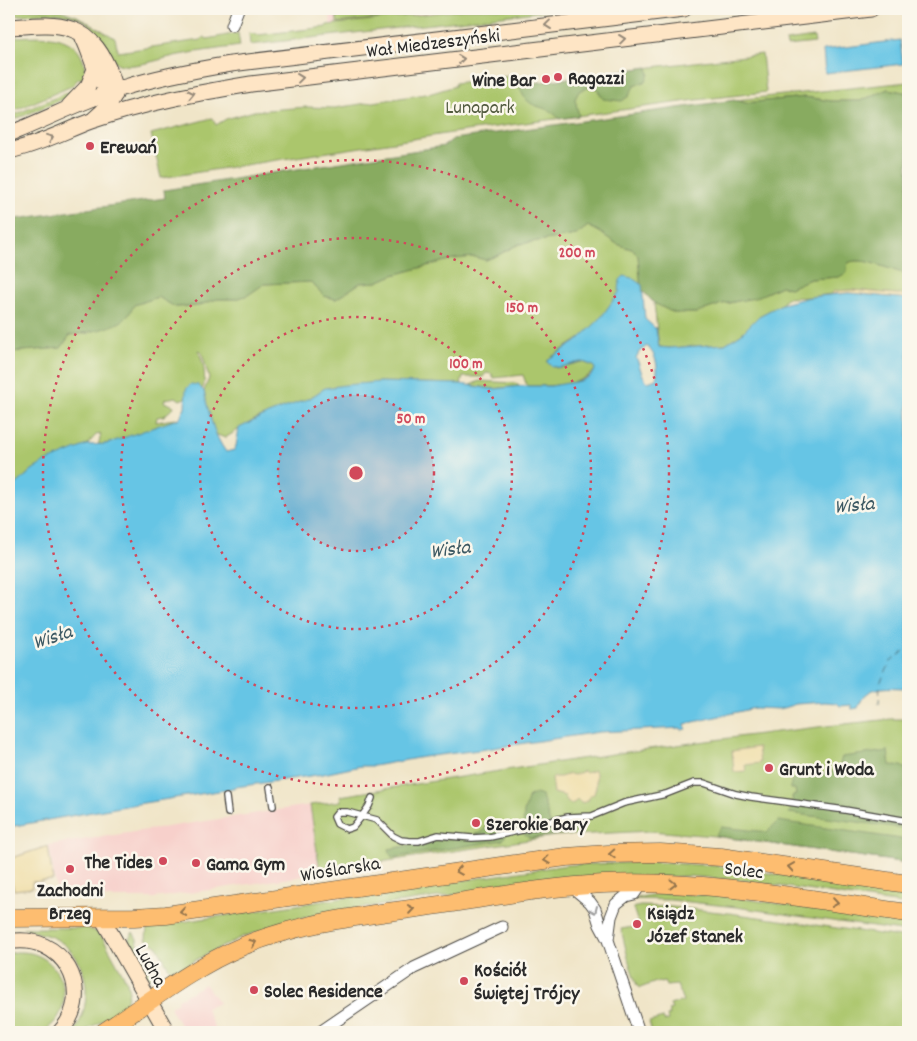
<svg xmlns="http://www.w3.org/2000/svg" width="917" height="1041" font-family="Dekko,sans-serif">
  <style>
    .built { fill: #f7d0cb }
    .green { fill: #abc66c; stroke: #6b784c }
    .forest { fill: #88ab60; stroke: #5a6b46 }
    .sand { fill: #eeda9e; stroke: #8c8264 }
    .water { fill: #66c5e5; stroke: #487888; fill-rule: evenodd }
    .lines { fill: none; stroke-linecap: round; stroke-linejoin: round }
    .ferry { stroke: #3d5963; stroke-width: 1; stroke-dasharray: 6 5; stroke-linecap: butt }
    .lane-casing { stroke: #494743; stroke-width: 8 }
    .street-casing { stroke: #494743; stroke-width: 13 }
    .secondary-casing { stroke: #494743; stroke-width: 17 }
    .primary-casing { stroke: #494743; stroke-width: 19 }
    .lane { stroke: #fff; stroke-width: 5.5 }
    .street { stroke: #fff; stroke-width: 11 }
    .secondary { stroke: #fee5c5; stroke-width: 15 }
    .primary { stroke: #fdbd6f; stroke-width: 18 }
    .oneway { stroke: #948878 }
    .oneway2 { stroke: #94744d }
    .oneway3 { stroke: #a0a0a0 }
    .ring { fill: none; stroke: #d1495b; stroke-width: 2.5; stroke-dasharray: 2.5 5 }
    .poi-dot { fill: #d1495b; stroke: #fbf7ec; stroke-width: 2 }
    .labels { text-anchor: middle; stroke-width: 5; stroke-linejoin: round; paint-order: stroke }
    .street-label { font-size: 20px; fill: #2b2b2b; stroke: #fbf7ec }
    .poi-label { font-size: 20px; font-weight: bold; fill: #2b2b2b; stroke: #fbf7ec; text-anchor: start }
    .park-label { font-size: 20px; fill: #515a3e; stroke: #fbf7ec }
    .water-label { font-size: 21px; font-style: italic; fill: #3d5963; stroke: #fbf7ec }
    .centre { fill: #d1495b; stroke: #fbf7ec; stroke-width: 2.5 }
    .ring-label { font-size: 15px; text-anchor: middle; font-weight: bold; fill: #d1495b; stroke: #fbf7ec; stroke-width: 5; stroke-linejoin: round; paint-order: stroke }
  </style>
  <rect width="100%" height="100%" fill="#fbf7ec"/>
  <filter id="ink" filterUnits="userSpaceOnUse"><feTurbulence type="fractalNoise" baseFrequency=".02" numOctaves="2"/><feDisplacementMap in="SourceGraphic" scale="10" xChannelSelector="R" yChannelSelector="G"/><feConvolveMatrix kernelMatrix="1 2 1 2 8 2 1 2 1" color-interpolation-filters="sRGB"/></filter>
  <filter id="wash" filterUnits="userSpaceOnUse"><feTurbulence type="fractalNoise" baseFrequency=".0096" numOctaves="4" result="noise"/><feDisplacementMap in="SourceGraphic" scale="20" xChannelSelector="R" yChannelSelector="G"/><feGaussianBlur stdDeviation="1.12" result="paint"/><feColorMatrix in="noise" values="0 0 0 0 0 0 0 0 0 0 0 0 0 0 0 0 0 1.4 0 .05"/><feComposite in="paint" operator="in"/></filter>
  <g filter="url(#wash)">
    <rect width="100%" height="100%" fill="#f0e5c8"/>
    <path class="built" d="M331,9H469L330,26Z
      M310,805L320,871L304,876L154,898H106L100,894L61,897V894H57L49,845Z
      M205,984L219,1003L206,1008L216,1032H184L171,1009V1006L178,1002L177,1000Z"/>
    <path class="green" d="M9,9L60,10L77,16L115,38L118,52L200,40L204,37L207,39L238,33L240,46C219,49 199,51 179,55C163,58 134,69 119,64C111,61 108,50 104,43C83,4 45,14 9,16Z
      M336,9H380L381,18L337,23Z
      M469,9H563L250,45L249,33L258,35L326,27L327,25Z
      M9,37C31,37 64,31 79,52C84,60 86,68 85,78L78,79L72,86L9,113Z
      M814,37L815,43L787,46L786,41Z
      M762,54L766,92L696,100L458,132L161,178L151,134L212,118L216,125L226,119L254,111L307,107L335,108L432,93L455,86V83L517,75L519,85L636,69Z
      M908,82V93L888,89L860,101H831L805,97L746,103L735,100Z
      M78,88L68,97L9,122V117Z
      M588,226L598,231L617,244L634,250L638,255L642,297L550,358L548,362L556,368L582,362L594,366L595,370C579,387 549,386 527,386L523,375L494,378L492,374L486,373L483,377H463L461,384L380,382L325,388L310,398L254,420L225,438L215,434L209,414L204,391L209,378L202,353L198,350C204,364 207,376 202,391L180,400L176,397L165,399L164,402L174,406L173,408L164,416L157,417L156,422L180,418L185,407L181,422L98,446L101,434L96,435L87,445L32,470L18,483L9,489V352L61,348L70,335L89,333L133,305L158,297L176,307L197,306L217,299H236L248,295L264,284L311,282L324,296L336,299L360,283L377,282L393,275L453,259L474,257L486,260L498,255L519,244L576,235Z
      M852,261H865L908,274V295L852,290L834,291L831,294L810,297L786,298L782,304L759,316L741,334L725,344L669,348L659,347L654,303L674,313H696L722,304L730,303L766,293L781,286L790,288L810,279L839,277L848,263Z
      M480,381L515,383L521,386L493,389L470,385Z
      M891,719H908V863L715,836L650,831L555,836L320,871L310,805L341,801L340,796C523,767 706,738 891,719Z
      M651,862L719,866L908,893V905L746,881L688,876L551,881L325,913L283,923L242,937L199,958L172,974L157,946L146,939L147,927L567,865Z
      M666,893L724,896L908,922V932L736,907L671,900L633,899L650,895Z
      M640,906L671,907L729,913L908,938V1032H652L649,1022L663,1018L664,1021L668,1020L667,1016L670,1015L668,1010L672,1009L670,1005L683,1001L677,985L666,986L664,981L660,982L659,981L640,988L637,986L629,962L621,929L639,926L633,908Z
      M23,928H87L97,932L104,940L127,982L129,991L127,1000L122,1009L83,1032H74C94,1002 90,958 56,939C45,933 29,932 23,928Z
      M133,932L137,939V942L158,981C142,978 134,955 127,942Z
      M16,952C24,952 31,952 39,956C61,966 72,997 57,1019C54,1024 48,1028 43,1032H9V953Z"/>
    <path class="forest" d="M648,67L649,74L646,81L634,86L629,96L622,101L603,99L597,89L590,87L579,91L575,99L579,116L559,119C546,101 527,114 519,85Z
      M888,89L908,93V274C892,272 863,255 848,263L846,273L839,277L810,279L790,288L781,286L755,298L722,304L696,313H674L654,303L641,289L638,256L634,250L617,244L598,231L588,226L576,235L519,244L498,255L486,260L474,257L453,259L393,275L377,282L360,283L336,299L324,296L311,282L264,284L248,295L236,299H217L197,306L175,307L158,297L134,305C132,309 130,313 128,316C118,328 85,333 70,335L61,348L9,352V220L165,198L164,190L444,146L453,139L735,100L746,103L805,97L831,101H860Z
      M888,751L890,765L901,766L908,770V822L903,828L789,813L793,806L792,796L796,795L795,789H791V782L794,778L838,771L842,757Z
      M536,794L542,796L550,823L580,821L582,828L576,832L530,838L523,833L524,812L529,796Z
      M778,821L908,840V863L715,836L721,827L767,832Z
      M499,823L510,825L503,840L392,858L389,849L481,833L486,827Z"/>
    <path class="sand" d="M852,290L908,295V299L849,293L831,294L834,291Z
      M758,747L760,763L745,765L746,771L734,772L732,751Z
      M594,770L596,773V787L594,794L590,796L588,801L581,803L577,799L574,803L570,804L567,802L565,796L554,793L552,779L553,777H560L570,774L574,775L584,771L586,773Z
      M48,846L53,880L32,882V888L14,890L9,872V859Z"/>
    <path class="water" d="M900,40L903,64L825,73L823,50Z
      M624,276L632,278L642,285L645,319L656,329L659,347L669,348L725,344L741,334L759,316L782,304L810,297L849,293L908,299V688C887,688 866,683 858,708L852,709L851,705L840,706L837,703L825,702L796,704L780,709L755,708L685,724L686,729L681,730V728L599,732L479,750L423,757L374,766H361L323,774L236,787L225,790L131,805L9,827V489L18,483L32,470L45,462L87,445L106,444L180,418L185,407L186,389L191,384L198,385L204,391C209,413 213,434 226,452L234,450L236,446L239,428L268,414L310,398L325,388L345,385L380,382L461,384L493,389L521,386H551L580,381L589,377L595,370L594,366C590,365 585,362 582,362C570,362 557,374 547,362L550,358L576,342L599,320L619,292L620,280ZM647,346C656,355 659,366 656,379L648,382C640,375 641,366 636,358L639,352Z"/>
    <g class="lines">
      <path class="ferry" d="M879,704L880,683L892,660L908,649"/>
    </g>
  </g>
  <g filter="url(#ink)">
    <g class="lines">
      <g class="lane-casing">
        <path id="lane" d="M270,787L273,806
          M226,797L228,813
          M372,798L369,806L362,816L347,812H338L334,817L337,824L347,829L353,827L362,816L377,820L393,836L401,840L410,841H419L438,835L472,838L490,837L527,829L555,820L568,817L592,816L624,803L666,794L694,783H704L736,794L751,797L845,810L908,821"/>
      </g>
      <g class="street-casing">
        <path id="street" d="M232,25L238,9
          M572,887L590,902L595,909L600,925L608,940L639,1032
          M608,940L611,917L616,904L626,896L634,894L641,884
          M320,1032L414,968L502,927"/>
      </g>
      <g class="secondary-casing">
        <path id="secondary" d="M9,27C28,26 52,22 71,29C93,36 104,56 112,77C114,83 117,90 114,96C110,105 101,113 94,119
          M83,38C93,57 95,83 115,95
          M69,106L88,86L95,69
          M9,134C47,119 83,100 122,88C158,77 194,70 231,64L684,9
          M9,151C38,145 64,131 91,121C143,103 197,93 251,84L871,9
          M102,918L167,1032
          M9,942C62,932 97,991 60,1032"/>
      </g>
      <g class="primary-casing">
        <path id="primary" d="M9,918L134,917L166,915L508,865L566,857L608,854L660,853L721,857L908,884
          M104,1032C149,1002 193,967 243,946C301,922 362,916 424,907C483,899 543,887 603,884C705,879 807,899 908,913"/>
      </g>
      <use href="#lane" class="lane"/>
      <use href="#street" class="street"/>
      <use href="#secondary" class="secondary"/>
      <use href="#primary" class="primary"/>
    </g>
    <defs><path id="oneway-chevron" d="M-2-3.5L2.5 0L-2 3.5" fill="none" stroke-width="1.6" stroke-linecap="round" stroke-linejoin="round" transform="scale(1.25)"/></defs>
    <g class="oneway">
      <use href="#oneway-chevron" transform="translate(548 25) rotate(173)"/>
      <use href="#oneway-chevron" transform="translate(622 39) rotate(-7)"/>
      <use href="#oneway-chevron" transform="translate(461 59) rotate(-7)"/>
      <use href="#oneway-chevron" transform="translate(300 78) rotate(-7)"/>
      <use href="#oneway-chevron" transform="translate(191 94) rotate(-12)"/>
      <use href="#oneway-chevron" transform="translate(50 138) rotate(-22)"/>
    </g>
    <g class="oneway2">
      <use href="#oneway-chevron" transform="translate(612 854) rotate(177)"/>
      <use href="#oneway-chevron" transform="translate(547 860) rotate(173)"/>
      <use href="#oneway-chevron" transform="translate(791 867) rotate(-172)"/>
      <use href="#oneway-chevron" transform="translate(459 871) rotate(172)"/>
      <use href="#oneway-chevron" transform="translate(673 884) rotate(1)"/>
      <use href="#oneway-chevron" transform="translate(835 903) rotate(8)"/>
      <use href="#oneway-chevron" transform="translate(411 909) rotate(-8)"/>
      <use href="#oneway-chevron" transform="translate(183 912) rotate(172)"/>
      <use href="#oneway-chevron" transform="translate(253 943) rotate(-21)"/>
    </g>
    <use class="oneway3" href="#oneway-chevron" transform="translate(594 910) rotate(66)"/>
  </g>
  <circle cx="356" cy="473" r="78" fill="#d1495b" fill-opacity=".12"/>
  <g class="ring">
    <circle cx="356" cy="473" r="78"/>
    <circle cx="356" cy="473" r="156"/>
    <circle cx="356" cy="473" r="235"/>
    <circle cx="356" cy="473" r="313"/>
  </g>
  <g class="poi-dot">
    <circle cx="558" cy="77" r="5"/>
    <circle cx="546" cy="79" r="5"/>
    <circle cx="90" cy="146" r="5"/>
    <circle cx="769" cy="768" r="5"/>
    <circle cx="476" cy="823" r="5"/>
    <circle cx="163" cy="861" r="5"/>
    <circle cx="196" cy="863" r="5"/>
    <circle cx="70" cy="869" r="5"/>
    <circle cx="637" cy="924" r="5"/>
    <circle cx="464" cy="981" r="5"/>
    <circle cx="254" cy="990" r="5"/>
  </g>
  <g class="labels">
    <g class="street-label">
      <text transform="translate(433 42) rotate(-7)" y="7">Wał Miedzeszyński</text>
      <text transform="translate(340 868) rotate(-9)" y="7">Wioślarska</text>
      <text transform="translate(744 869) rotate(7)" y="7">Solec</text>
      <text transform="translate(152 965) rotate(61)" y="7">Ludna</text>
    </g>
    <g class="poi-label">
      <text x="568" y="84">Ragazzi</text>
      <text x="536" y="86" text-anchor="end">Wine Bar</text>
      <text x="100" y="153">Erewań</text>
      <text x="779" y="775">Grunt i Woda</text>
      <text x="486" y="830">Szerokie Bary</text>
      <text x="153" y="868" text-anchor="end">The Tides</text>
      <text x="206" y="870">Gama Gym</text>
      <text x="70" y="896" text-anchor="middle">Zachodni<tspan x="70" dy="23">Brzeg</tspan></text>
      <text x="647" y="919">Ksiądz<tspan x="647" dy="23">Józef Stanek</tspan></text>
      <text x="474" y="976">Kościół<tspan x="474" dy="23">Świętej Trójcy</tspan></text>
      <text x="264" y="997">Solec Residence</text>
    </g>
    <g class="park-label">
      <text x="480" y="113">Lunapark</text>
    </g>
    <g class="water-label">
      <text transform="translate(854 504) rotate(-5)" y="7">Wisła</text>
      <text transform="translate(450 548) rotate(-7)" y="7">Wisła</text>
      <text transform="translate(52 636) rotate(-18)" y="7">Wisła</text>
    </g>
  </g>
  <circle cx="356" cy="473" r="8" class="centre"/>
  <g class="ring-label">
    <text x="577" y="257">200 m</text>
    <text x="522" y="312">150 m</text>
    <text x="466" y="368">100 m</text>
    <text x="411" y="423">50 m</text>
  </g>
  <rect width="917" height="1041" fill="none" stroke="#fbf7ec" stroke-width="30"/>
</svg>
